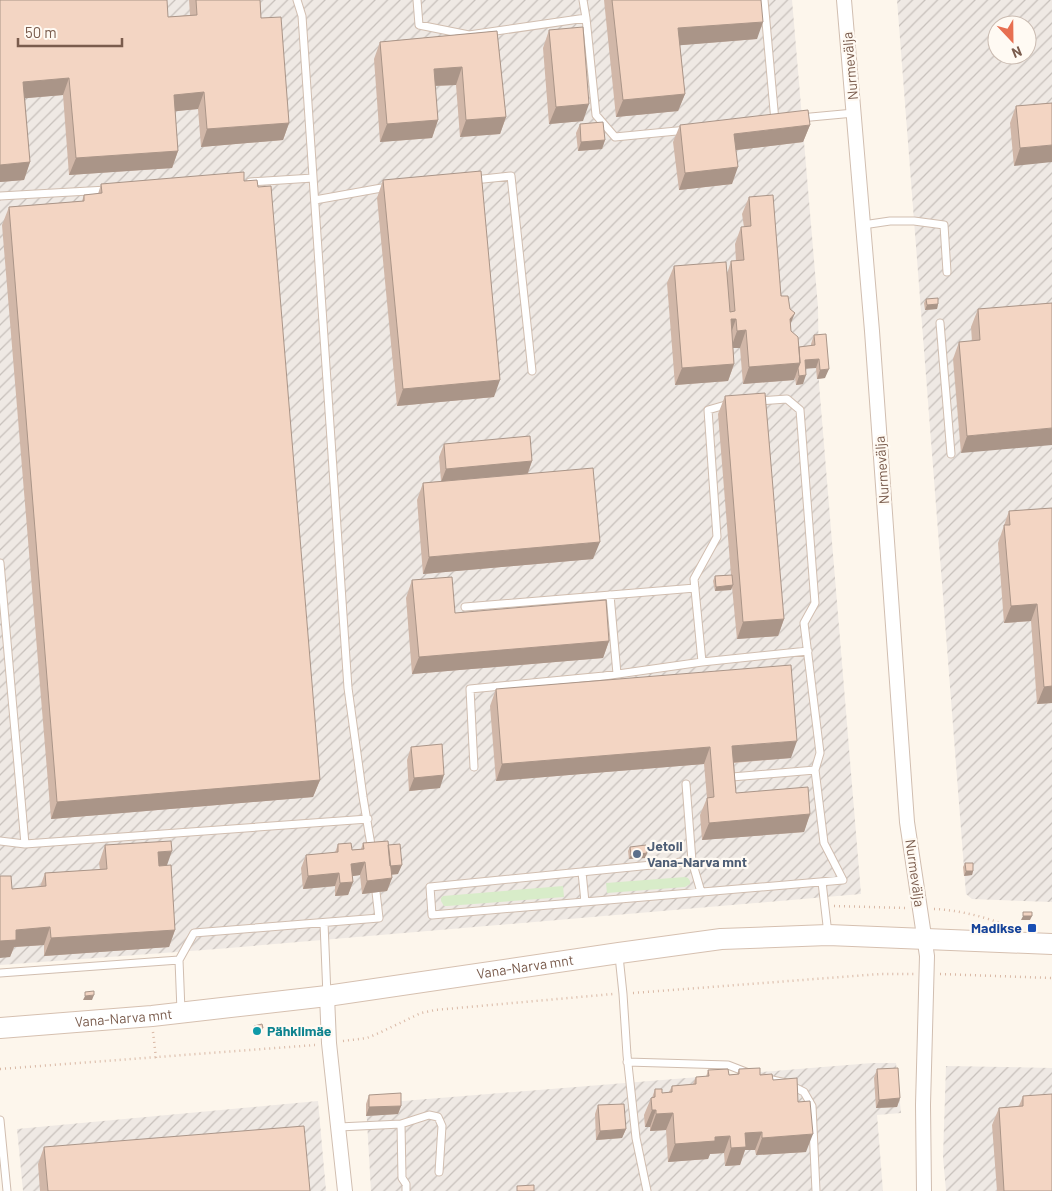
<svg xmlns="http://www.w3.org/2000/svg" width="1052" height="1191" font-family="Barlow,sans-serif">
  <style>
    .industrial { fill: url(#industrial-furrows); fill-rule: evenodd }
    .green { fill: #d8ecc9 }
    .lines { fill: none; stroke-linecap: round; stroke-linejoin: round }
    .lane-casing { stroke: #d1beb0; stroke-width: 9 }
    .street-casing { stroke: #d1beb0; stroke-width: 16 }
    .secondary-casing { stroke: #d6c0b0; stroke-width: 22 }
    .path { stroke: #d9b8a5; stroke-width: 2.5; stroke-dasharray: 1 4; stroke-linecap: butt }
    .lane { stroke: #fff; stroke-width: 7 }
    .street { stroke: #fff; stroke-width: 14 }
    .secondary { stroke: #fff; stroke-width: 20 }
    .wall { fill: #d1b7a8 }
    .shaded-wall { fill: #aa9588 }
    .building { fill: #f3d5c3; stroke: #aa9588 }
    .service-dot { fill: #5c6f8a; stroke: #fffaf3; stroke-width: 2 }
    .transit-dot { fill: #1a4fb4; stroke: #fffaf3; stroke-width: 2 }
    .culture-dot { fill: #0f9aa8; stroke: #fffaf3; stroke-width: 2 }
    .labels { text-anchor: middle; stroke-width: 4.5; stroke-linejoin: round; paint-order: stroke }
    .street-label { font-size: 14px; fill: #7a5c4d; stroke: #fffaf3 }
    .service-label { font-size: 14px; font-weight: bold; fill: #4e5e75; stroke: #fffaf3; text-anchor: start }
    .transit-label { font-size: 14px; font-weight: bold; fill: #164399; stroke: #fffaf3; text-anchor: end }
    .culture-label { font-size: 14px; font-weight: bold; fill: #0d838f; stroke: #fffaf3; text-anchor: start }
  </style>
  <defs>
    <pattern id="industrial-furrows" width="10" height="10" patternUnits="userSpaceOnUse" patternTransform="scale(1.25)"><rect width="10" height="10" fill="#efe9e4"/><path d="M-1 1l2-2M0 10L10 0M9 11l2-2" fill="none" stroke="#c7c0bb"/></pattern>
  </defs>
  <rect width="100%" height="100%" fill="#fdf6ec"/>
  <path class="industrial" d="M0,0H792L818,307L819,384L861,894L217,949L0,965Z
    M897,0H1052V902L972,899L966,894ZM997,25H1027V55H997Z
    M872,1063H896L901,1113L877,1115L883,1191H371L366,1104Z
    M946,1066L1052,1068V1191H946L943,1157Z
    M318,1101L326,1191H23L17,1129Z"/>
  <path class="green" d="M685,877L688,878L690,881V884L685,887L607,893L606,883Z
    M563,886L564,897L447,906H444L441,901V898L443,896Z"/>
  <g class="lines">
    <g class="lane-casing">
      <path id="lane" d="M297,0L302,16L348,688L363,797L372,851
        M417,0L419,25L469,35L586,18L596,115L615,137L687,130
        M583,0L586,18
        M764,0L775,121
        M800,118L854,113
        M474,180L511,176L532,371
        M250,182L313,178
        M0,196L107,190
        M315,200L376,189L388,187
        M863,225L890,221H914L944,225L947,272
        M940,323L951,454
        M757,401L787,399L800,410L815,603L804,623L820,753L815,770
        M729,404L708,410L717,537L694,579L702,662L808,651
        M0,563L25,844L368,819
        M610,595L617,674
        M465,607L695,588
        M474,767L470,689L604,676L702,662
        M686,784L692,861
        M0,841L25,844
        M582,872L585,902
        M822,882L828,934
        M701,892L692,861L430,887L432,915C569,903 706,892 843,880L824,843L815,770L732,777
        M324,923L327,996
        M619,956L623,994L627,1055L636,1138L647,1191
        M0,973L179,960
        M181,1011L179,960L194,933L379,918L376,892
        M627,1062L728,1065L746,1072
        M763,1078L786,1083L804,1092L812,1106L816,1191
        M0,1120L7,1191
        M401,1124L429,1115L438,1117L442,1126L439,1172
        M339,1127L401,1124L402,1178L406,1184V1191"/>
    </g>
    <g class="street-casing">
      <path id="street" d="M844,0L872,331L907,822L927,956L923,1105L924,1191
        M327,996L329,1043L345,1191"/>
    </g>
    <g class="secondary-casing">
      <g id="secondary">
        <path id="s1" d="M0,1028L152,1016L327,996L619,953L721,939L828,935L1052,944"/>
      </g>
    </g>
    <path class="path" d="M834,906L906,908
      M934,909C958,910 981,916 1003,924
      M940,974L1052,978
      M633,993L880,974H915
      M153,1032L156,1058
      M343,1041L367,1038L379,1033L421,1013L435,1010L613,994
      M0,1069L315,1045"/>
    <use href="#lane" class="lane"/>
    <use href="#street" class="street"/>
    <use href="#secondary" class="secondary"/>
  </g>
  <path class="wall" d="M0,0L168,17L190,15L189,0H260L261,18L289,123L283,140L201,147L198,109L175,111L178,151L172,168L69,175L63,95L25,98L30,162L24,180L0,182Z
    M604,0H761L757,39L680,45L685,94L678,111L616,117Z
    M549,30L583,121L549,124L543,48Z
    M497,31L506,117L500,134L460,137L456,85L435,86L438,120L432,138L380,142L374,59L380,42Z
    M1052,103L1014,166L1010,123L1016,106Z
    M580,124L605,140L602,149L578,151L576,133Z
    M680,125H810L803,142L736,150L732,184L679,190L673,142Z
    M383,180L494,397L397,406L377,198Z
    M244,181L320,780L313,797L51,819L2,225L9,207L82,201L84,195L98,194L101,184Z
    M749,197L791,324V331L799,347L811,346V344L814,335L825,378L817,379L816,368H805L803,384L796,385L795,377L794,380L743,384L740,348H733L734,364L728,381L675,385L667,283L674,266L727,274L731,261H736L735,244L741,227H744L742,214Z
    M926,299L938,304L937,309L925,310L924,303Z
    M1052,303L961,453L953,359L959,342L972,341L971,327L978,309Z
    M725,396L784,619L778,636L737,639L732,587L731,590L715,591L713,581L715,576L731,575L718,414Z
    M444,444L532,461L528,473L593,559L423,574L417,500L423,483L441,481L439,457Z
    M1052,508V703L1037,704L1031,621L1004,623L998,543L1009,511Z
    M412,580L455,613L609,641L603,658L412,674L406,598Z
    M496,689L791,758L734,763L736,793L810,814L804,832L702,840L700,815L707,798L704,764L496,781L490,706Z
    M411,747L440,788L409,791L407,760Z
    M363,843L388,845L398,874L391,875L392,878L387,891L362,894L360,875L352,876L353,882L348,895L335,896V886L303,889L301,868L306,855L335,853L338,844L352,850L361,849Z
    M105,845L167,866L175,930L169,947L44,956V945L14,947L10,957L12,889L40,887L45,873L100,870L99,863Z
    M630,847L647,853L645,858L629,859L628,851Z
    M965,863L973,871L972,875L964,876L963,867Z
    M739,1069L760,1075L773,1080L798,1102L806,1152L756,1155L755,1150H745L740,1165L725,1166L724,1153L710,1154L708,1159L668,1162L666,1130L650,1131V1127H645L644,1115L651,1098H652L655,1089L662,1093L669,1092L672,1086L693,1084L696,1077H706L708,1070L729,1075L737,1074Z
    M877,1069L900,1098L897,1107L876,1108L874,1078Z
    M369,1095L401,1106L398,1114L366,1116V1104Z
    M1023,1096L1052,1191H997L992,1125L999,1108L1019,1106Z
    M598,1105L626,1129L622,1138L596,1140L595,1114Z
    M44,1147L310,1191H40L38,1164Z"/>
  <path class="shaded-wall" d="M763,22L757,39L671,46L678,28Z
    M462,67L456,85L428,86L434,69Z
    M69,78L63,95L17,99L23,82Z
    M204,92L198,109L168,112L174,95Z
    M685,94L678,111L616,117L623,100Z
    M589,104L583,121L549,124L556,107Z
    M506,117L500,134L460,137L466,120Z
    M438,120L432,138L380,142L387,124Z
    M289,123L283,140L201,147L207,129Z
    M810,125L803,142L728,151L734,134Z
    M605,140L602,149L578,151L581,142Z
    M1052,145V162L1014,166L1020,148Z
    M178,151L172,168L69,175L76,158Z
    M30,162L24,180L0,182V165Z
    M738,167L732,184L679,190L685,173Z
    M938,304L937,309L925,310L927,305Z
    M795,313L788,330L790,319Z
    M731,319H736L730,336Z
    M746,330L740,348H731L737,331Z
    M819,359L816,368L802,369L805,360Z
    M800,363L794,380L743,384L749,367Z
    M734,364L728,381L675,385L682,368Z
    M829,369L825,378L817,379L820,370Z
    M806,375L803,384L796,385L799,376Z
    M500,380L494,397L397,406L403,389Z
    M1052,428V445L961,453L967,436Z
    M532,461L527,475L441,482L446,469Z
    M600,542L593,559L423,574L429,557Z
    M733,585L731,590L715,591L716,587Z
    M1037,604L1031,621L1004,623L1011,606Z
    M784,619L778,636L737,639L743,622Z
    M609,641L603,658L412,674L419,657Z
    M1052,686V703L1037,704L1044,687Z
    M797,741L791,758L726,763L732,746Z
    M710,747L704,764L496,781L502,764Z
    M444,775L440,788L409,791L414,778Z
    M320,780L313,797L51,819L57,802Z
    M810,814L804,832L702,840L709,823Z
    M172,851L166,868L152,869L158,852Z
    M647,853L645,858L629,859L631,855Z
    M365,862L360,875L347,877L351,864Z
    M402,865L398,874L385,875L388,866Z
    M966,871H973L972,875L964,876Z
    M339,873L335,886L303,889L308,876Z
    M392,878L387,891L362,894L367,881Z
    M353,882L348,895L335,896L340,883Z
    M1023,916H1032L1030,920H1021Z
    M50,927L44,945L14,947L10,957L0,958V941L16,930Z
    M175,930L169,947L44,956L51,938Z
    M94,995L92,1000H83L85,996Z
    M263,1028L261,1033L252,1034L254,1030Z
    M900,1098L897,1107L876,1108L879,1100Z
    M401,1106L398,1114L366,1116L369,1107Z
    M652,1110H656L650,1127H645Z
    M673,1113L666,1130L650,1131L656,1114Z
    M626,1129L622,1138L596,1140L600,1131Z
    M762,1132L755,1150H745L740,1165L725,1166L731,1148L745,1133Z
    M813,1134L806,1152L756,1155L762,1138Z
    M730,1136L724,1153L710,1154L708,1159L668,1162L675,1144L715,1137Z"/>
  <path class="building" d="M0,0H167L168,17L197,15L196,0H260L261,18L281,17L289,123L207,129L204,92L174,95L178,151L76,158L69,78L23,82L30,162L0,165Z
    M612,0H761L763,22L678,28L685,94L623,100Z
    M583,27L589,104L556,107L549,30Z
    M497,31L506,117L466,120L462,67L434,69L438,120L387,124L380,42Z
    M1052,103V145L1020,148L1016,106Z
    M808,110L810,125L734,134L738,167L685,173L680,125Z
    M603,122L605,140L581,142L580,124Z
    M481,171L500,380L403,389L383,180Z
    M244,172V181L257,180L258,187L271,186L320,780L57,802L9,207L84,201V195L102,193L101,184Z
    M773,195L781,296H788L790,309L795,313L790,319L791,331L798,337L800,363L749,367L746,330L737,331L736,319H731L734,364L682,368L674,266L726,262L730,312L735,311L731,261L744,260L741,227L751,226L749,197Z
    M938,298V304L927,305L926,299Z
    M1052,303V428L967,436L959,342L980,340L978,309Z
    M826,334L829,369L820,370L819,359L805,360L806,375L799,376L798,368L800,363L799,347L815,345L814,335Z
    M765,393L784,619L743,622L725,396Z
    M530,436L532,461L446,469L444,444Z
    M593,468L600,542L429,557L423,483Z
    M1052,508V686L1044,687L1037,604L1011,606L1004,525H1010L1009,511Z
    M732,575L733,585L716,587L715,576Z
    M452,577L455,613L606,600L609,641L419,657L412,580Z
    M791,665L797,741L732,746L736,793L808,787L810,814L709,823L707,798L714,797L710,747L502,764L496,689Z
    M442,744L444,775L414,778L411,747Z
    M171,841L172,851L158,852L159,866L171,865L175,930L51,938L50,927L16,930V940L0,941V876H11L12,889L46,886L45,873L107,869L105,845Z
    M388,841L392,878L367,881L365,862L351,864L353,882L340,883L339,873L308,876L306,855L338,852V844L351,843L352,850L364,849L363,843Z
    M400,844L402,865L390,866L388,845Z
    M646,845L647,853L631,855L630,847Z
    M965,863H973V871H966Z
    M1023,912H1032V916H1023Z
    M94,991V995L85,996V992Z
    M262,1024L263,1028L254,1030V1026Z
    M760,1068V1075L772,1074L773,1080L797,1078L798,1102L810,1101L813,1134L762,1138V1132L745,1133L746,1147L731,1148L730,1136L715,1137V1141L675,1144L673,1113L656,1114V1110H652L651,1098L655,1097V1089H662V1093L672,1092V1086L696,1084V1077L709,1076L708,1070L728,1069L729,1075L739,1074V1069Z
    M898,1068L900,1098L879,1100L877,1069Z
    M401,1093V1106L369,1107V1095Z
    M1052,1094V1191H1004L999,1108L1023,1106V1096Z
    M624,1104L626,1129L600,1131L598,1105Z
    M304,1126L310,1191H48L44,1147Z
    M534,1185V1191H517V1186Z"/>
  <circle class="service-dot" cx="637" cy="854" r="5"/>
  <rect class="transit-dot" x="1027" y="923" width="10" height="10" rx="2.5"/>
  <circle class="culture-dot" cx="257" cy="1031" r="5"/>
  <g class="labels">
    <g class="street-label">
      <text transform="translate(850 66) rotate(-95)" y="5">Nurmevälja</text>
      <text transform="translate(882 470) rotate(-94)" y="5">Nurmevälja</text>
      <text transform="translate(915 873) rotate(82)" y="5">Nurmevälja</text>
      <text dy="5" stroke="none"><textPath href="#s1" startOffset="529">Vana-Narva mnt</textPath></text>
      <text dy="5" stroke="none"><textPath href="#s1" startOffset="124">Vana-Narva mnt</textPath></text>
    </g>
    <g class="service-label">
      <text x="647" y="851">Jetoil<tspan x="647" dy="16">Vana-Narva mnt</tspan></text>
    </g>
    <g class="transit-label">
      <text x="1022" y="933">Madikse</text>
    </g>
    <g class="culture-label">
      <text x="267" y="1036">Pähklimäe</text>
    </g>
  </g>
  <g transform="translate(1012 40) rotate(158)"><circle r="24" fill="#fffaf3" stroke="#cabbb1"/>
  <path d="M0-4L9 19L0 12L-9 19Z" fill="#e76f51"/>
  <text y="-8" font-size="14" font-weight="bold" text-anchor="middle" fill="#7a5c4d">N</text>
  </g>
  <path d="M18 38v8h104v-8" fill="none" stroke="#7a5c4d" stroke-width="2.5"/>
  <text x="25" y="38" font-size="15" fill="#7a5c4d" stroke="#fffaf3" stroke-width="4" paint-order="stroke">50 m</text>
</svg>
